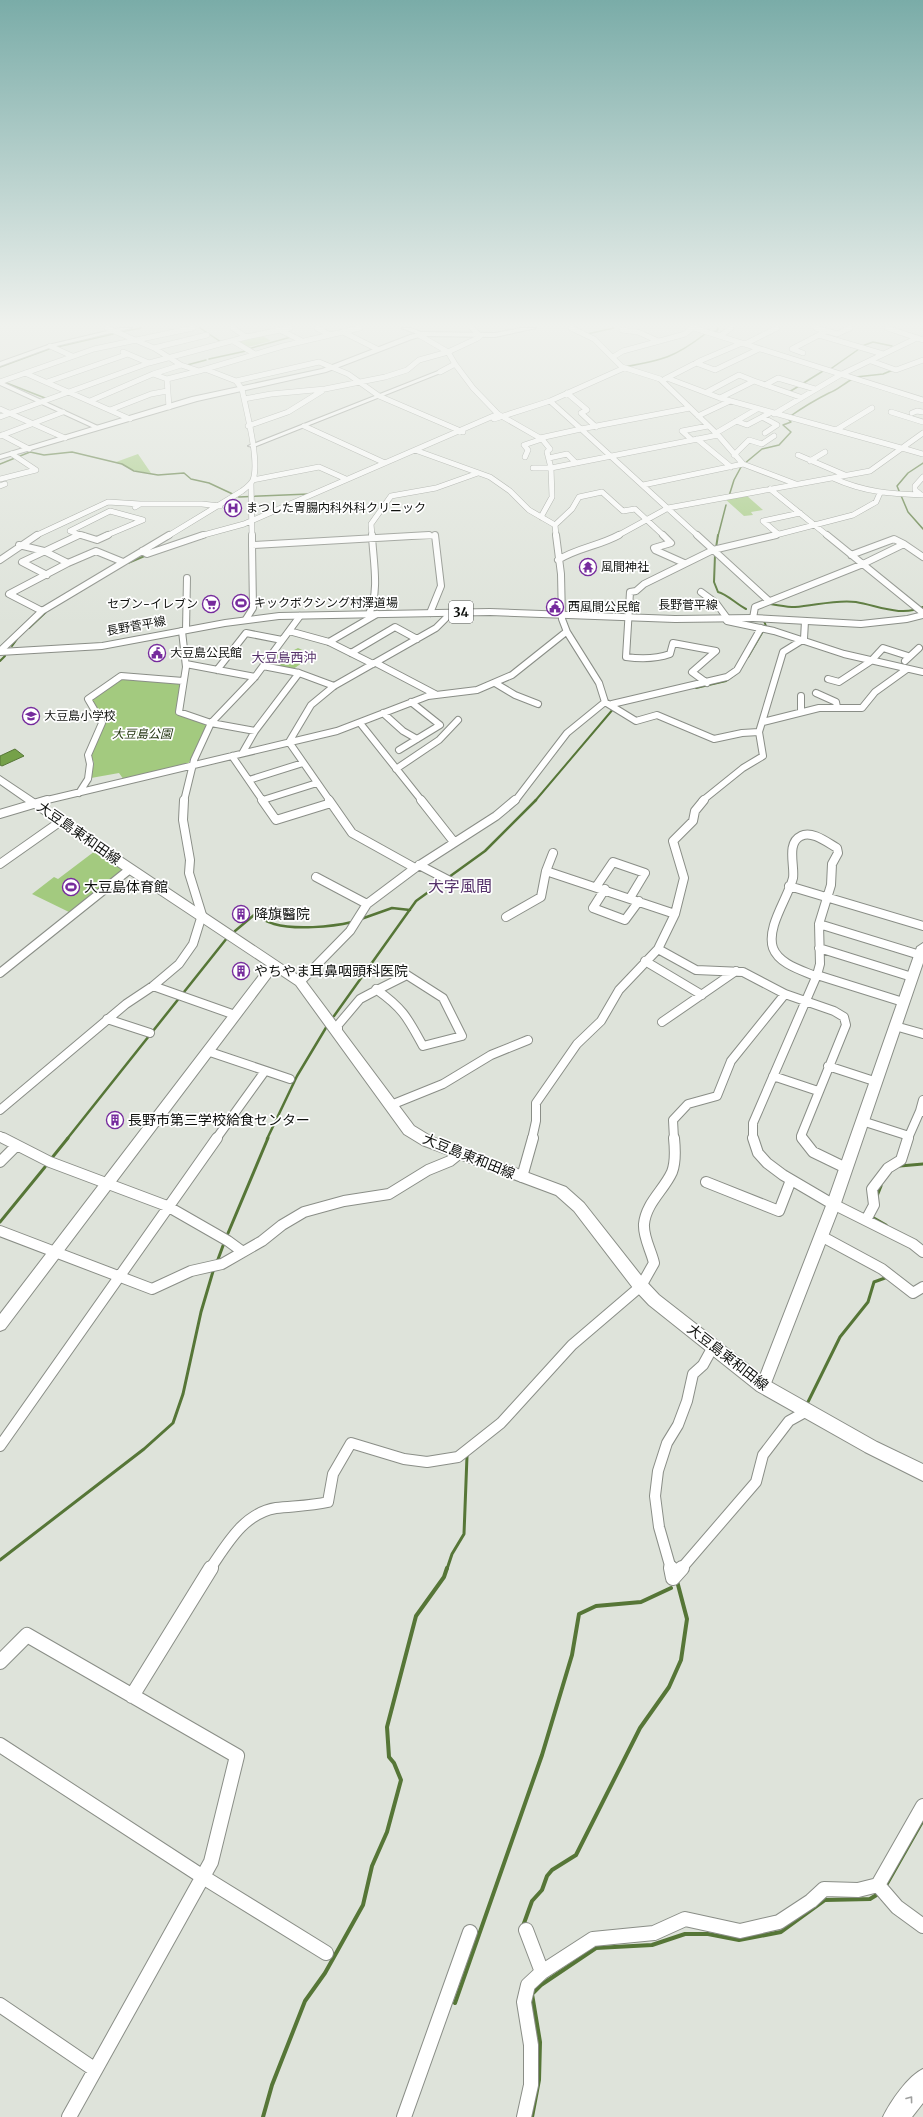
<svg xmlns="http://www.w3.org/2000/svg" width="923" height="2117" font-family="Merriweather,'Noto Sans JP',serif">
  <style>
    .green { fill: #a3ca7f }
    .water { fill: #75a149; stroke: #567637 }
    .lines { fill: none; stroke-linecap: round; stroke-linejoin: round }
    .stream-far4 { stroke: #567637; stroke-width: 1.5 }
    .stream-far3 { stroke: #567637; stroke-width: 2 }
    .stream-far2 { stroke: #567637; stroke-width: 2.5 }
    .stream-far1 { stroke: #567637; stroke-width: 3 }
    .stream { stroke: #567637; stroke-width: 4 }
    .minor-far4-casing { stroke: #8a8e87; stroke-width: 6 }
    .minor-far3-casing { stroke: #8a8e87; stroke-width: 8 }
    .minor-far2-casing { stroke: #8a8e87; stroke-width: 10 }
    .minor-far1-casing { stroke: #8a8e87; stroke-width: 12 }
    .minor-casing { stroke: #8a8e87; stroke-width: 16 }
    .tertiary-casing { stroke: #8a8e87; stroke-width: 2 }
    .secondary-casing { stroke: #8a8e87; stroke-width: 2 }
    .primary-casing { stroke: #8a8e87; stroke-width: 2 }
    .minor-far4 { stroke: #fff; stroke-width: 5 }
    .minor-far3 { stroke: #fff; stroke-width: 6 }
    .minor-far2 { stroke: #fff; stroke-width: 8 }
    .minor-far1 { stroke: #fff; stroke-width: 10 }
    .minor { stroke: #fff; stroke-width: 14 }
    .tertiary { fill: #fff; fill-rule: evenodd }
    .secondary { fill: #fff; fill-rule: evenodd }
    .primary { fill: #fff; fill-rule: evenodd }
    .oneway { stroke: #9fa09f }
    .labels { text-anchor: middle; stroke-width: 3.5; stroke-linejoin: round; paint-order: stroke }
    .far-poi-label { font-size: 12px; fill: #0f110e; stroke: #fff; text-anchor: start }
    .far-street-label { font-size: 12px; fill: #0f110e; stroke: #fff }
    .far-park-label { font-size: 12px; font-style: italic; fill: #233510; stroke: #fff }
    .shield { fill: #fff; stroke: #575856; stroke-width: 1 }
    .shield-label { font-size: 13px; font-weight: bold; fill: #0f110e }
    .far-quarter-label { font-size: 13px; fill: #55326a; stroke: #fff }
    .street-label { font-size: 14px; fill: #0f110e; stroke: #fff }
    .poi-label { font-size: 14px; fill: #0f110e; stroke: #fff; text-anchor: start }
    .quarter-label { font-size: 16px; fill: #55326a; stroke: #fff }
  </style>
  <rect width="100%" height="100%" fill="#dee3da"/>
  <path class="green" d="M261,335L271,341L248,347L237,341Z
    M138,454L151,473L136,471L116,462Z
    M746,495L763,510L751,512L753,515L744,516L725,499Z
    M298,648L313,655L292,670L265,665L277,650L288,653Z
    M119,678L181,682L176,713L209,724L188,764L124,780L119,773L91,778L94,763L90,753L104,722L91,701Z
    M95,851L123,869L69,912L32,894L54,877L58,879Z"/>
  <path class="water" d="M15,749L24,756L2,766L0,765V756Z"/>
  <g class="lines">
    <path class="stream-far4" d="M200,328L221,342
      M120,332L141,328
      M711,332L717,331L718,328
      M587,334L614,328
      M862,346L873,342L892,346
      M57,347L113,334
      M248,349L291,337
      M209,359L246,351
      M187,365L206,360
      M0,367L49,349
      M624,367C662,360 674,358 705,334
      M829,370L859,349
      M856,377L883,374L893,370
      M4,382L45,398
      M802,384L823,371
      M789,392L799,386
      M789,417C802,408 815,400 829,393C838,390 844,383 853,379
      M923,463L908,473L897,486L908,512L923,529
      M0,464L30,452L44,455L72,452L122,464L134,471L158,475L184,473L191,479L209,483L239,497L309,494
      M744,464L762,449L779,445L791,432L783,425L791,422L789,420
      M729,496L734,480L741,467
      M718,536L726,505"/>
    <path class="stream-far3" d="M716,548L718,535
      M715,555L714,582L718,592C727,594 736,604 746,609
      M128,563L147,555
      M770,604C778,605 787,607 795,607C814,606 836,599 856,602C879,606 901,617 923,607
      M29,628L46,612
      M12,646L17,639
      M748,657L766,626L764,621
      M0,661L5,656
      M696,688L726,681L737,673
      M535,801L614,708"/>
    <path class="stream-far2" d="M449,877L485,851L536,800
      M361,919L392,908L410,910
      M235,931L254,915C261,918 267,922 274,924C295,930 331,927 352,922
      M334,1016L416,901L445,880
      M67,1139L227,938
      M267,1139L297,1076L327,1026"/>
    <path class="stream-far1" d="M51,1159L68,1138
      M900,1166L923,1164
      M877,1196L881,1186
      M872,1217L886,1225
      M0,1222L45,1167
      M226,1238L268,1138
      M217,1262L224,1243
      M807,1404L840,1337L868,1302L874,1282L885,1278
      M0,1560L144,1449L173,1423L183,1394L201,1312L214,1268
      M447,1569L452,1554L464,1534L467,1456"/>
    <path class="stream" d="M885,1887L923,1820
      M523,1926L532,1901L542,1890L547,1876L552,1870L576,1855L640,1728L669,1687L681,1660L687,1619L677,1581
      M455,2003L542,1755L572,1655L579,1614L596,1606L641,1602L671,1588
      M263,2117L272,2085L305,2001L325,1973L363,1905L372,1866L387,1832L401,1780L394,1763L389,1757L387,1727L416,1616L444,1577L447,1568
      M532,2117L539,2080L540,2042L532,1994L541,1985L596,1948L652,1945L685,1934H708L739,1940L781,1932L825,1900L870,1899L878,1894"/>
    <g class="minor-far4-casing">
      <path id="minor-far4" d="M107,328L154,348L181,365L199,371L283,346L360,328
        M233,328L246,337
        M317,328L330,335
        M571,328L594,339L622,367L660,379L718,435L743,464L796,484
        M694,328L923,400
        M816,328L837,334L850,328
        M887,328L923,340
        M280,330L302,341
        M622,330L638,332L658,341
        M826,331L819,335L883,354
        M343,332L377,349
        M419,335L448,352L455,364L440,372
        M720,336L731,328
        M233,341L255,354
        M745,344L777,328
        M50,346L72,356
        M154,348L207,335
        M123,352L149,363
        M803,353L792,349L819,335
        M613,357L623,351L685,334L692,328
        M871,361L896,370L923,360
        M696,363L715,370L759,349
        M25,373L130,419
        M153,374L167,379L169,407
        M667,378L720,398L754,381L800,397
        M167,379L199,371
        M665,379L702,360L742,343
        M236,381L319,362L348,374L379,396L463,432
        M0,382L94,349L193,328
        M47,382L128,354
        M765,385L778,378L815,389
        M707,392L739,375L754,381
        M567,393L587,410L581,413L596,427
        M720,398L901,448
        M244,399L271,394L325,389L385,377L407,370L419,360L448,352L478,338L480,336L472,328
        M90,401L153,374L181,365
        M690,408L581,429L698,536
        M0,409L65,438
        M110,410L151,394L167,391
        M891,412L923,422
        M912,413L917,411L923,412
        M498,414L540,438
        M774,414L840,375L917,338
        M698,416L730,401
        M0,417L149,363L246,337L290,328
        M762,417L777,425L765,433
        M494,419L550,401
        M736,421L747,425L770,413
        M248,426L288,412L322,391
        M304,426L385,463
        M836,430L872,408
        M716,433L757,409
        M2,435L29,449
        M0,436L63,412
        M542,439L550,449L547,452L551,468L718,435
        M697,439L731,467
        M692,440L682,431L708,426
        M902,448L923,454
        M415,450L490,477L510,491L529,510L555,525
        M734,455L749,440L762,444L774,436
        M798,455L845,475
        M525,457L528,450L524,445L542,439L540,438L581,429L550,401L624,368
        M549,458L567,454L576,463
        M810,461L825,452
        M533,468H551L552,497L541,517
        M833,478C864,492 890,494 923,495
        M0,479L36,470L12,454
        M253,480L319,467L346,479
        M251,483L252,536
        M643,485L743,464
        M0,486L5,484
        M770,489L828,536
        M920,494L915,490V486L923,477
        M135,507L140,504H202L220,506
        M555,525L556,536
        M555,525L572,509L579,497L602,492L623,511L635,509L664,536
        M778,534L763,521L800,513
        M80,535L85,536
        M80,535L70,531L110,511L143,520L105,536
        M35,536L108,502L140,504
        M77,536L80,535
        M168,536L242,491C246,488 251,484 253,480C260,461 246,410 242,389L236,381L205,369
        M200,536L244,524L498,414L473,388L455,364
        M372,536L371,524L391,496L436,488L478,473
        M411,536H435
        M617,536L668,508L870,471L923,433
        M772,536L853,515L876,502L880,493"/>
    </g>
    <g class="minor-far3-casing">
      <path id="minor-far3" d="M81,535L97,540L108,535
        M252,535V545L429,535
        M556,535L561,574L562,619L567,632L599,683L605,702L636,721L657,715L714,739L742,733L759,732
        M663,535L671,543L654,548L655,550L684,563
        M697,535L769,601
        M827,535L923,613
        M904,544L923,557
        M19,545L44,551L68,563
        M142,551L147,554L203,535
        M0,560L37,535
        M558,560C577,548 599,546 619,535
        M47,575L22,562L79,535
        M701,592L716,603L727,618
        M42,611L9,594L68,563L96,551L123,562
        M430,613L441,586L435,535
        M369,614C380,590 373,561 372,535
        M725,618L727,621L774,631L844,654L923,672
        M753,618L755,607L863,564L904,544L894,539L851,555
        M246,619L253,608L252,545
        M186,630L187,578
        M182,631L186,667L179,712L211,723L255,731
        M289,631L329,642L373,664
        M804,639L805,621
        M329,642L377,614
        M0,651L42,611L169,535
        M351,653L395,627L417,639
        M905,661L919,648
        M376,663L435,694
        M186,664L255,677
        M263,666L299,673L334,686
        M217,670L246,633L282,640
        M828,679L839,682L871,661L883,648L908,656
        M495,683L515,695L538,704
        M707,683L692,672L716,651L673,643L670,654C656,659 641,659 626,657L630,592L636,591L644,584L713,550L776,535
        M816,693L836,702L837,707
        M801,696V712
        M612,704L727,677L737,670L761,628
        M383,713L403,731L417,739
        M763,722L819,708H862L875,692L907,669
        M360,723L422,801
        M289,742L311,705L334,686L436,628L452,612
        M289,742L330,801
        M399,750L440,725L411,702
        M243,752L255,731L299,673
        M232,756L263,801
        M396,769L439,740L458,720
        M249,780L303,763
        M79,793L88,779L90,764L88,755L102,723L88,699L121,676L183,681
        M263,800L317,783
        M43,801L337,731L428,696L477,690L512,675L566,632
        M184,801L194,760L211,723L255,677L300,616
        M515,801L567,733L605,702
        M702,801L743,768L763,756L759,732L783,652L804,639"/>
    </g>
    <g class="minor-far2-casing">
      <path id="minor-far2" d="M262,800L276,820L331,803
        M329,800L352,833L415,868
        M421,800L454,842
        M0,814L47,800
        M553,853L546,871L675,914
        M0,864L61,821
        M419,865L450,881
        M316,877L367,904
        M789,886L923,926
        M596,887L613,862L645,873L630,898
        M605,889L593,908L625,920L639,901
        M506,917L541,897L546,871
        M819,924L923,956
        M819,948L912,977
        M658,949L696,970L743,972L785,994L834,1011L844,1017L846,1025L801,1136L802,1139
        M645,961L702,995
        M0,973L130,869
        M407,975L443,998L462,1036L423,1046C408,1019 404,1009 377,990Z
        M817,975L903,1002
        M300,982L350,931L367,904L415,868L496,816L515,800
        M153,986L235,1015
        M376,989L377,990
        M107,1019L150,1033
        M662,1022L736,971
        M895,1026L923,1034
        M338,1034V1025L360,999L377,990
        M207,1051L290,1079
        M828,1066L877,1082
        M773,1076L818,1091
        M391,1105L443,1084L491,1055L528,1040
        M0,1110L126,1004L153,986L179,964L193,944L202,915L189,873L190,860L183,820L184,800
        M920,1111L923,1100
        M862,1121L909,1136L920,1111L923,1112
        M0,1136L5,1139
        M216,1139L265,1071
        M532,1139L536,1121V1103L577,1044L601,1021L619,990L658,949L675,914L684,878L673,841L693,821L695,811L704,800
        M674,1139L673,1120L688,1104L717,1096L731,1061L785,994
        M753,1139V1123L817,975L820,964L819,924L831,885L832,864L838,853L837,848C828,843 812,830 801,836C786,843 795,866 793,878C788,898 766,927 773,948C779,964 801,970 815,976
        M908,1139L909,1136"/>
    </g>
    <g class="minor-far1-casing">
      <path id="minor-far1" d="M3,1138L50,1162L167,1206L228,1241L243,1252
        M753,1138L758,1153L767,1163L783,1175L829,1202L913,1244L923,1252
        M802,1138L813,1152L846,1168
        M0,1162L16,1146
        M522,1177L533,1138
        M706,1182L779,1211L791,1180
        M866,1220L874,1205L872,1189L888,1168L901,1160L908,1138
        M0,1231L152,1289L191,1271L222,1264L262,1241L282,1225L304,1212L344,1201L389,1194L428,1170L450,1161L460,1153
        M821,1236L882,1269L913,1293L923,1287
        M0,1446L217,1138
        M210,1569C227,1544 244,1513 276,1508C293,1506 311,1506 328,1502L333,1474L351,1443L404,1459L427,1462L458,1457L501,1423L572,1345L641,1286L654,1263C651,1250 643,1237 644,1224C646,1203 664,1190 672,1172C676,1162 675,1148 674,1138
        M671,1569L659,1527L655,1496L658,1471L667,1443L678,1425L687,1401L693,1374L703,1365L714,1345
        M681,1569L756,1482L763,1455L789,1421L807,1411"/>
    </g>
    <g class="minor-casing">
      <path id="minor" d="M671,1568L673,1578
        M673,1578L682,1568
        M0,1662L27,1635L237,1756L211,1862L69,2117
        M132,1696L211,1568
        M0,1745L203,1877L326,1953
        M923,1806L878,1885L897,1907L923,1926
        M526,1930L542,1972
        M0,2005L94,2069
        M404,2117L470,1932
        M524,2117L531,2085V2045L524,2002L528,1985L542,1972L593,1939L654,1933L685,1919L740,1931L779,1922L811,1901L824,1889L858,1890L878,1885"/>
    </g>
    <g class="tertiary-casing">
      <path id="tertiary" d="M120,328H132L52,347L0,366V362L48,345Z
        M401,328H411L426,334L423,336Z
        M438,371L443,372L254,447L248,446Z
        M0,381L100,427L101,428L96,429L0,385Z
        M923,943V963L841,1203L770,1386L768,1391L763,1393L758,1391L756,1386L827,1203L917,947Z
        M274,960L280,964L278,967L5,1329L0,1331V1314L270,961Z"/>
    </g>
    <g class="secondary-casing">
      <path id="secondary" d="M521,328H536L495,337L423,336L412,339L326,372L197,401L0,459V455L192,397L322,369L410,335L423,332L495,333Z
        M0,776L304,979L414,1126L432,1137L566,1187L584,1203L643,1278L659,1295L769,1381L877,1442L923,1464V1481L865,1452L757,1391L649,1305L633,1288L574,1211L556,1195L422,1145L404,1134L296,985L126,872L0,784Z"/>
    </g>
    <g class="primary-casing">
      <path id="primary" d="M490,609L675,616L753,615L861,621L907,616L923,612V618L907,622L861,627L753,621L675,622L490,615L279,619L225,626L102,649L0,655V649L102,643L225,620L279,613Z
        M923,2069V2103L912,2117H883C890,2102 908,2076 923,2069Z"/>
    </g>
    <use href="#minor-far4" class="minor-far4"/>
    <use href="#minor-far3" class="minor-far3"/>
    <use href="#minor-far2" class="minor-far2"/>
    <use href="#minor-far1" class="minor-far1"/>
    <use href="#minor" class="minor"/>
    <use href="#tertiary" class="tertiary"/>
    <use href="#secondary" class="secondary"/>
    <use href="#primary" class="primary"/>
  </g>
  <defs><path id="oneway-chevron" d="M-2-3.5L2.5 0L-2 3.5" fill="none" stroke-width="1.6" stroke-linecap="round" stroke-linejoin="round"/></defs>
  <use class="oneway" href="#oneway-chevron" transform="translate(910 2099) rotate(-53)"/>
  <linearGradient id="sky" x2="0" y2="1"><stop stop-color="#7aaca8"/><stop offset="0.52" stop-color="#f0f2ee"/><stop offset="1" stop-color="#f0f2ee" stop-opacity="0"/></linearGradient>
  <rect width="923" height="625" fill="url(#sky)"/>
  <defs>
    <g id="hospital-ring" transform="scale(0.9)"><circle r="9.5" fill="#fff" stroke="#762b9d" stroke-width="1.5"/><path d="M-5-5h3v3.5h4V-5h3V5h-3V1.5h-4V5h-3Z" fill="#762b9d"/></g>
    <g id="temple-ring" transform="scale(0.9)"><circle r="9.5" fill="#fff" stroke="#762b9d" stroke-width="1.5"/><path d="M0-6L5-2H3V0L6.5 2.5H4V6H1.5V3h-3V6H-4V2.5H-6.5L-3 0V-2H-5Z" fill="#762b9d"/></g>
    <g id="stadium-ring" transform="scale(0.9)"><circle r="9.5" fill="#fff" stroke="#762b9d" stroke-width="1.5"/><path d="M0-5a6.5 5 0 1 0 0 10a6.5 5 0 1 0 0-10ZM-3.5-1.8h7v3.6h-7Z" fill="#762b9d"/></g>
    <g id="supermarket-ring" transform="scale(0.9)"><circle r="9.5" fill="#fff" stroke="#762b9d" stroke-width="1.5"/><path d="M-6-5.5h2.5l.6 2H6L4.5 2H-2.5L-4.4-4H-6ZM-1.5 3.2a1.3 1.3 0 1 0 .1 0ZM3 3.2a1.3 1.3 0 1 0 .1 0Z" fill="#762b9d"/></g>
    <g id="civic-ring" transform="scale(0.9)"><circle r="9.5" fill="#fff" stroke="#762b9d" stroke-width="1.5"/><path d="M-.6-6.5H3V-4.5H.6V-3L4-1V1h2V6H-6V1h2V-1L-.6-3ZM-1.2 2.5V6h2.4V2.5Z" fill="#762b9d"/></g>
    <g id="school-ring" transform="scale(0.9)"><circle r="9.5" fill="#fff" stroke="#762b9d" stroke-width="1.5"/><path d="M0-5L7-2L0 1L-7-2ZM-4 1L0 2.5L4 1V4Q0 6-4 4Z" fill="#762b9d"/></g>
    <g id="building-ring" transform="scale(0.9)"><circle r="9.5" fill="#fff" stroke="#762b9d" stroke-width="1.5"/><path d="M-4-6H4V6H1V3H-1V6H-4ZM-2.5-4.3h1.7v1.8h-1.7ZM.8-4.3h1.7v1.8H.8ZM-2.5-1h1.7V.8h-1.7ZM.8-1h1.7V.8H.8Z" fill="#762b9d"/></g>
  </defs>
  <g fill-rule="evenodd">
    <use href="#hospital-ring" x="233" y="508"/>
    <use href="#temple-ring" x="588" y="567"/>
    <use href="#stadium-ring" x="241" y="603"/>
    <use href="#supermarket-ring" x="211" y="604"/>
    <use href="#civic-ring" x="555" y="607"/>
    <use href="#civic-ring" x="157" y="653"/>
    <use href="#school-ring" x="31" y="716"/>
    <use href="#stadium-ring" x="71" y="887"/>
    <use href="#building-ring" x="241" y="914"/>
    <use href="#building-ring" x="241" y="971"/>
    <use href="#building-ring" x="115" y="1120"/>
  </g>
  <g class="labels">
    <g class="far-poi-label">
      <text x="246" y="512">まつした胃腸内科外科クリニック</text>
      <text x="601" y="571">風間神社</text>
      <text x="254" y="607">キックボクシング村澤道場</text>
      <text x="198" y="608" text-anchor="end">セブン-イレブン</text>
      <text x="568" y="611">西風間公民館</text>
      <text x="170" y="657">大豆島公民館</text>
      <text x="44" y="720">大豆島小学校</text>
    </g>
    <g class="far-street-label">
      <text x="688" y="609">長野菅平線</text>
      <text transform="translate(136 626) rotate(-10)" y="4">長野菅平線</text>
    </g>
    <g class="far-park-label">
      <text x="142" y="738">大豆島公園</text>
    </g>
    <rect class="shield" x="449" y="601" width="24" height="22" rx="3"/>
    <g class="shield-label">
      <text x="461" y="617">34</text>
    </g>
    <g class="far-quarter-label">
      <text x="284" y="662">大豆島西沖</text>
    </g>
    <g class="street-label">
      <text transform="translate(79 833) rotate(35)" y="5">大豆島東和田線</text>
      <text transform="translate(469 1156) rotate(22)" y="5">大豆島東和田線</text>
      <text transform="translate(728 1357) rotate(38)" y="5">大豆島東和田線</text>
    </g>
    <g class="poi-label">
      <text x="84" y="892">大豆島体育館</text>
      <text x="254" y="919">降旗醫院</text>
      <text x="254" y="976">やちやま耳鼻咽頭科医院</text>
      <text x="128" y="1125">長野市第三学校給食センター</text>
    </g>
    <g class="quarter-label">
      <text x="460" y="892">大字風間</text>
    </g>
  </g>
</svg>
